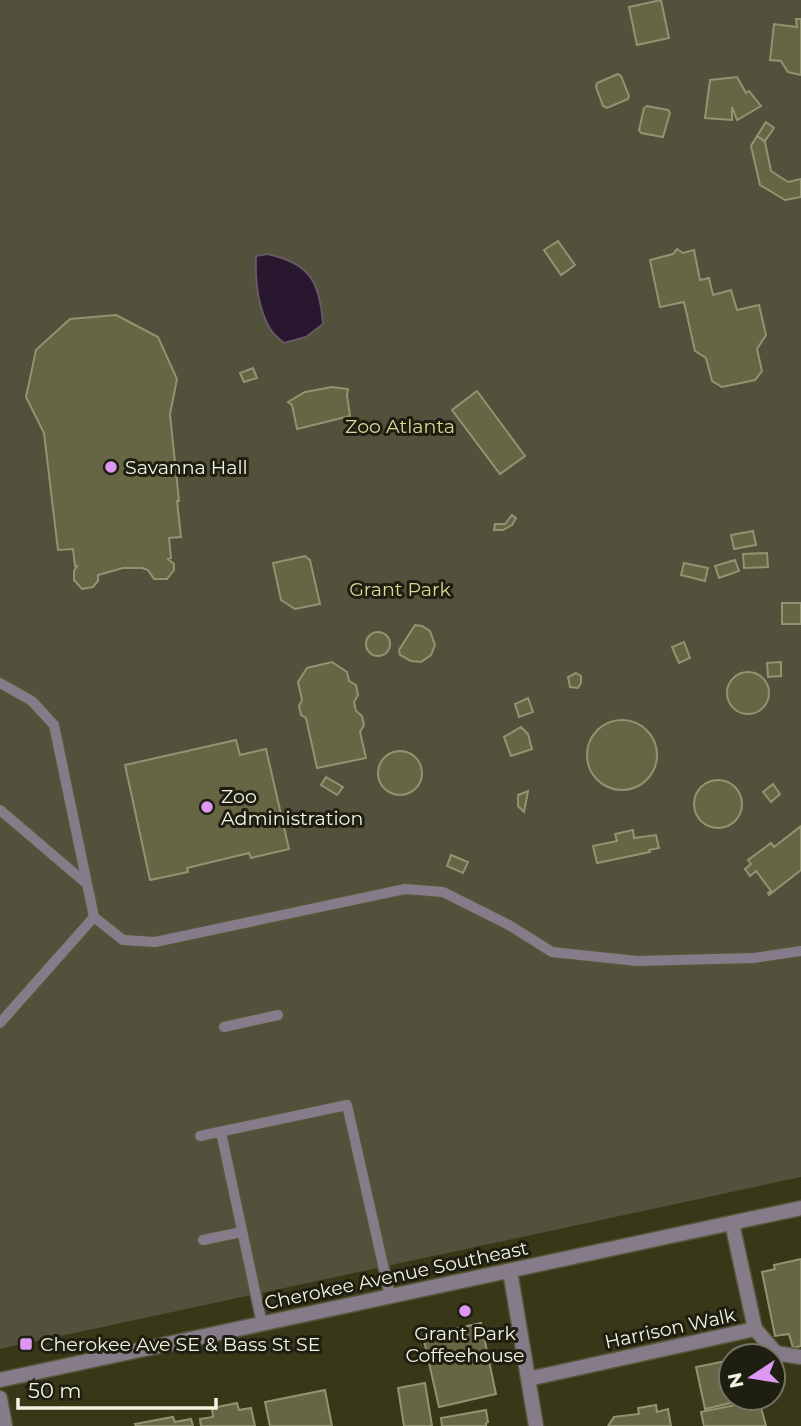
<svg xmlns="http://www.w3.org/2000/svg" width="801" height="1426" font-family="Montserrat,sans-serif">
  <style>
    .green { fill: #51513c }
    .water { fill: #29162f; stroke: #665964; stroke-width: 2 }
    .building { fill: #666645; stroke: #939371; stroke-width: 2 }
    .lines { fill: none; stroke-linecap: round; stroke-linejoin: round }
    .service-casing { stroke: #565638; stroke-width: 13 }
    .minor-casing { stroke: #565638; stroke-width: 17 }
    .tertiary-casing { stroke: #565638; stroke-width: 17 }
    .service { stroke: #857b89; stroke-width: 10 }
    .minor { stroke: #857b89; stroke-width: 14 }
    .tertiary { stroke: #857b89; stroke-width: 14 }
    .poi-dot { fill: #de98f3; stroke: #1e1e11; stroke-width: 2.5 }
    .labels { text-anchor: middle; stroke-width: 6; stroke-linejoin: round; paint-order: stroke }
    .park-label { font-size: 19px; fill: #d9d998; stroke: #1e1e11 }
    .poi-label { font-size: 19px; fill: #f3f4e1; stroke: #1e1e11; text-anchor: start }
    .street-label { font-size: 19px; fill: #f3f4e1; stroke: #1e1e11 }
  </style>
  <rect width="100%" height="100%" fill="#383818"/>
  <path class="green" d="M0,0H801V1177L0,1349Z"/>
  <path class="water" d="M267,254C310,263 320,282 323,324L306,337L284,343C279,339 272,333 269,327C258,307 255,279 256,256Z"/>
  <path class="building" d="M661,0L669,38L637,45L629,7Z
    M796,19H801V75L788,72L781,61L770,60L774,24L797,27Z
    M618,74L621,76L629,96L628,99L607,108L603,106L596,87L597,83Z
    M737,77L746,93L749,91L761,106L737,120L732,107V120L705,118L710,80Z
    M647,106L668,110L670,113L663,137L641,133L639,130L644,108Z
    M766,122L774,128L765,141L757,136Z
    M757,136L765,142L771,171L788,182L801,179V197L785,200L760,185L751,146Z
    M558,241L575,265L561,275L544,250Z
    M677,249L683,253L694,250L700,280L709,278L713,295L731,290L737,310L759,305L766,335L757,349L762,371L755,380L722,387L712,381L706,358L695,351L684,302L660,307L650,260L673,254Z
    M116,315L158,337L177,379L170,414L179,501H177L181,537L169,538L171,558L168,559L174,564V570L167,579H154L148,570L142,568H123L98,575V581L93,587L82,589L74,580V571L77,566H75L73,549L58,550L44,433L26,397L36,350L70,319Z
    M253,368L257,378L244,382L240,373Z
    M332,387L348,389L347,395L350,416L297,429L292,405L288,402L305,392Z
    M477,391L525,456L500,474L452,410Z
    M512,515L516,518L512,525L503,530H494L495,524H505Z
    M753,531L756,545L734,549L731,535Z
    M767,553L768,567L744,568L743,554Z
    M305,556L310,560L320,604L295,609L281,600L273,563Z
    M735,560L739,571L719,578L715,566Z
    M684,563L708,568L705,581L681,575Z
    M782,603H801V624H782Z
    M415,625L422,626L430,631L435,645L431,655L421,662L411,661L400,655L399,650Z
    M366 644a12 12 0 1 1 24 0a12 12 0 1 1-24 0Z
    M684,642L690,658L679,663L672,647Z
    M332,662L347,672L349,681L356,685L358,695L354,702L356,711L362,716L364,725L360,732L366,758L317,768L306,718L301,715L299,706L302,700L298,682L307,668Z
    M781,662V676L768,677L767,663Z
    M727 693a21 21 0 1 1 42 0a21 21 0 1 1-42 0Z
    M576,673L581,676V683L578,688L570,687L568,677Z
    M528,698L533,712L519,717L515,704Z
    M587 755a35 35 0 1 1 70 0a35 35 0 1 1-70 0Z
    M521,727L528,734L532,749L511,756L504,737Z
    M236,740L240,755L266,749L289,849L251,858L249,853L187,868L188,872L150,880L125,765Z
    M378 773a22 22 0 1 1 44 0a22 22 0 1 1-44 0Z
    M326,777L343,787L337,795L321,785Z
    M694 804a24 24 0 1 1 48 0a24 24 0 1 1-48 0Z
    M773,784L780,794L771,802L763,792Z
    M528,791L524,812L518,806V795Z
    M801,826V870L769,895L768,893L771,891L756,871L750,876L745,869L751,864L748,860L771,843L774,847Z
    M633,830L634,838L656,835L659,848L649,850L650,852L597,863L593,846L617,841L615,834Z
    M451,855L468,862L463,873L447,866Z
    M801,1259V1346L793,1348L789,1334L775,1336L762,1272L775,1269L774,1265Z
    M481,1323L496,1394L439,1407L423,1336Z
    M731,1360V1398H752L705,1409L696,1367Z
    M425,1383L432,1426H404L398,1388Z
    M325,1390L332,1426H270L265,1402Z
    M759,1400L766,1426H704L701,1412Z
    M237,1403L239,1410L251,1408L255,1426H201L200,1419L213,1417L212,1408Z
    M656,1405L657,1412L668,1409L671,1426H608L614,1417L639,1414L638,1408Z
    M486,1410L488,1422L486,1423V1426H442L441,1418Z
    M173,1417L175,1422L191,1419L193,1426H136L135,1424Z"/>
  <g class="lines">
    <g class="service-casing">
      <path id="service" d="M0,683L32,701L54,725L94,917L0,1023
        M0,810L87,884
        M94,917L123,940L155,942L405,889L443,892L509,925L552,952L637,961L754,958L801,951
        M224,1027L278,1015
        M221,1132L262,1324
        M200,1136L347,1105L390,1296
        M203,1240L242,1232"/>
    </g>
    <g class="minor-casing">
      <path id="minor" d="M732,1223L755,1329
        M510,1271L536,1426
        M755,1329L776,1353L801,1357
        M528,1379L755,1329
        M0,1398L5,1426"/>
    </g>
    <g class="tertiary-casing">
      <path id="tertiary" d="M0,1380L801,1208"/>
    </g>
    <use href="#service" class="service"/>
    <use href="#minor" class="minor"/>
    <use href="#tertiary" class="tertiary"/>
  </g>
  <g class="poi-dot">
    <circle cx="111" cy="467" r="7"/>
    <circle cx="207" cy="807" r="7"/>
    <circle cx="465" cy="1311" r="7"/>
    <rect x="19" y="1337" width="14" height="14" rx="3.5"/>
  </g>
  <g class="labels">
    <g class="park-label">
      <text x="400" y="433">Zoo Atlanta</text>
      <text x="400" y="596">Grant Park</text>
    </g>
    <g class="poi-label">
      <text x="125" y="474">Savanna Hall</text>
      <text x="221" y="803">Zoo<tspan x="221" dy="22">Administration</tspan></text>
      <text x="465" y="1340" text-anchor="middle">Grant Park<tspan x="465" dy="22">Coffeehouse</tspan></text>
      <text x="40" y="1351">Cherokee Ave SE &amp; Bass St SE</text>
    </g>
    <g class="street-label">
      <text transform="translate(396 1275) rotate(-12)" y="7">Cherokee Avenue Southeast</text>
      <text transform="translate(670 1328) rotate(-12)" y="7">Harrison Walk</text>
    </g>
  </g>
  <g transform="translate(752 1377) rotate(258)"><circle r="33" fill="#1e1e11" stroke="#737464" stroke-width="2"/>
  <path d="M0-5L12 26L0 18L-12 26Z" fill="#de98f3"/>
  <text y="-10" font-size="19" font-weight="bold" text-anchor="middle" fill="#f3f4e1">N</text>
  </g>
  <path d="M18 1398v10h198v-10" fill="none" stroke="#f3f4e1" stroke-width="3.5"/>
  <text x="28" y="1398" font-size="21" fill="#f3f4e1" stroke="#1e1e11" stroke-width="5" paint-order="stroke">50 m</text>
</svg>
